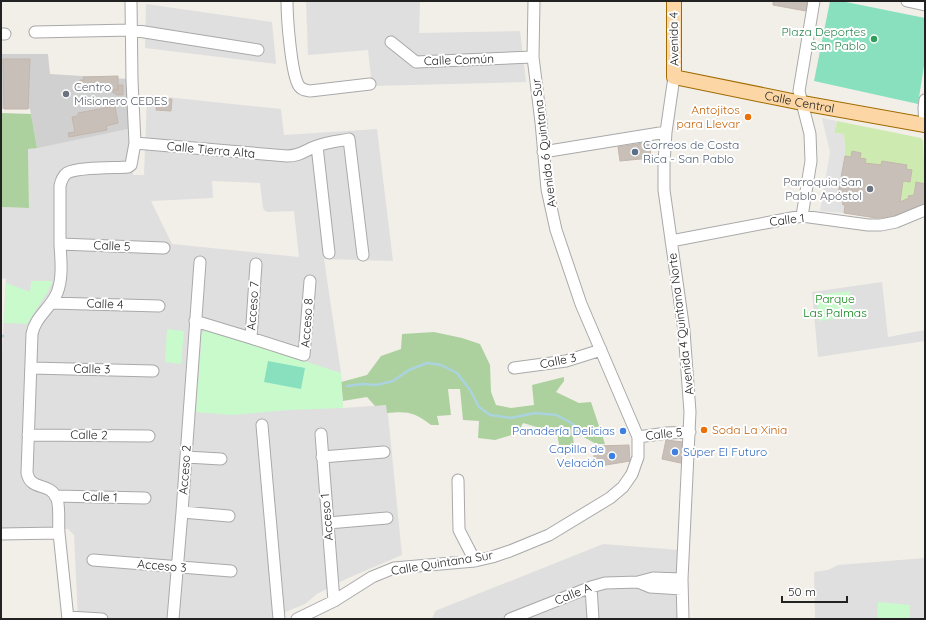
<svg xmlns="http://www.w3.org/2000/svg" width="926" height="620" font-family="Quicksand,sans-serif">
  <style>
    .residential { fill: #e0dfdf; fill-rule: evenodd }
    .religious { fill: #d0d0d0 }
    .grass { fill: #cdebb0 }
    .forest { fill: #add19e }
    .park { fill: #c8facc }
    .pitch { fill: #88e0be }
    .parking { fill: #e2e2e2 }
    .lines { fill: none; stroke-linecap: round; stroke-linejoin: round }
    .stream { stroke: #aad3df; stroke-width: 2.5 }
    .building { fill: #c7bfb8; stroke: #c4b6ab }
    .minor-casing { stroke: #a9a9a9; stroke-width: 13 }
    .major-casing { stroke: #a06b00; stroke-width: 16 }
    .minor { stroke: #fff; stroke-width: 11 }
    .major { stroke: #fcd6a4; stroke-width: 14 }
    .leisure-dot { fill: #2e9e5b; stroke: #fff; stroke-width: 1.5 }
    .worship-dot { fill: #6b7280; stroke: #fff; stroke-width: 1.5 }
    .food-dot { fill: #e8710a; stroke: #fff; stroke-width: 1.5 }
    .service-dot { fill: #5c6f8a; stroke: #fff; stroke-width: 1.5 }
    .shop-dot { fill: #3f7fe0; stroke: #fff; stroke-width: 1.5 }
    .labels { text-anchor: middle; stroke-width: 4; stroke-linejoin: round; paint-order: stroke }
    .leisure-label { font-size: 12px; fill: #27864d; stroke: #fff; text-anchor: end }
    .street-label { font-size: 12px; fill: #222; stroke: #fff }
    .worship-label { font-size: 12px; fill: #5b616d; stroke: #fff; text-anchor: start }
    .food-label { font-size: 12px; fill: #c56008; stroke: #fff; text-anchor: end }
    .service-label { font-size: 12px; fill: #4e5e75; stroke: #fff; text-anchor: start }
    .park-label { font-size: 12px; fill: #0c8416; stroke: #fff }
    .shop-label { font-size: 12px; fill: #366cbe; stroke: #fff; text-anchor: end }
  </style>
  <rect width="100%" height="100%" fill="#f2efe9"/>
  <path class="residential" d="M306,1H420L419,33L520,31L526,82L372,86L368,50L308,55Z
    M146,4L272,22L276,64L145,48Z
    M147,95L281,109L284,135L377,129L393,261L324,259L341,373L343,408L387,405L402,555L346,579L317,594L305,604L268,619H78L74,535L68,529H1V368L6,279L1,278V207L29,208L28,149L133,128L134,162L133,175H144ZM212,181L260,183L263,208L265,211L268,212L294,211L299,257L172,244L151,201L213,198Z
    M882,282L888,337L925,330V341L818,357L812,292Z
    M603,544L679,550L680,619H432L435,611Z
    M925,558V619H815L814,572L828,570L838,565Z"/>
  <path class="religious" d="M1,54H48L50,74L129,79L133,128L37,148L30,109H1Z"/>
  <path class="grass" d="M837,121L921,138L923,141L925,184L916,182L914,195L908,196L909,198L900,202L903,181L910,182L912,170L906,169V165L882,161L881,165L865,163V159L860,158V153L852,151L851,157L845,156L844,134L834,133Z"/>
  <path class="forest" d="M1,113L31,114L37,148L28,149L29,208L1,207Z
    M434,332L462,338L480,344L490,365L491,392L496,405L511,408L534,405L532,385L564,377V381L556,392L579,403L591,402L605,444H596L582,436L573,437L574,445H559L557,433L523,423L518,433L495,440L478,438L479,421L463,420L460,389H448L451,415L437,416L439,425H431C415,412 407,411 387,413L386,405L375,406L367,397L343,401L341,382L367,375L381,356L401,349L402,334Z"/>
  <path class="park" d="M31,281H53L47,293L27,324L4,323L6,283L30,292Z
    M850,291L851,316L819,321L817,295Z
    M167,329L184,331L181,364L165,362Z
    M207,329L341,373L343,408L289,410L232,415L196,412L202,333Z
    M878,602L910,605V619H877Z"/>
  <path class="pitch" d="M830,1H841L925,18V59L918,104L814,81Z
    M268,361L305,368L301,389L264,382Z"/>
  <path class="parking" d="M822,118L837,121L834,133L844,134L845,156L837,199H842L843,205H845L844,213L820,211L830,152Z"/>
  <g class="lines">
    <path class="stream" d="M1,336H3
      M347,386L363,384L376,385L393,381L409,370L427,363L441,365L457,373L470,390L479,407L490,415L511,418L535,413L556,415L568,421L583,431"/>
  </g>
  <path class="building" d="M773,1H807L806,11L773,5Z
    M3,59H30L28,109H4Z
    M118,76V90H83V84H80V80H84L83,77Z
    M118,85H123V95H116V93H113V90H118Z
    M157,98L172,99L171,111L156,110Z
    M115,106L118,123L106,126L107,130L69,137L68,133L75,132L72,117L78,116V113Z
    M650,142L651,158L620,161L618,147Z
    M852,151L861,153L860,158L866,159L865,163L881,165L882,161L907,165L906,169L912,170L910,182L903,181L900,202L909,198L908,196L914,195L916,182L925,184V204L893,217L876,218L844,213L845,205H843L842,199H837L845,156L851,157Z
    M666,440L683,442L685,464L662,459Z
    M629,445L630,461L594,467V450H597V446Z"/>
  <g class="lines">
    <g class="minor-casing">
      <path id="minor" d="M287,1C287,17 291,74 299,86C302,90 305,90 310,91L370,84
        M907,1L925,5
        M35,32L132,30L258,50
        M1,34H5
        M391,42L416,62L533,57
        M674,77L666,132L664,163V190L684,331L690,412L682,579L683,619
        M925,100L924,108L925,126
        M135,143L287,156C301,156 305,150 317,146C327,142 339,141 349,139L363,255
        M317,146L329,253
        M543,152L666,132
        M802,216L811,161L810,134L799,91L814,1
        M671,241L802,216L868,225H881L896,222L925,210
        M60,244L164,248
        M51,303L159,306
        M195,321L251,338L256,264
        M251,338L304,355L310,281
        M31,368L153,371
        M514,368L566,361L601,350
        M262,425L279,619
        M321,434L334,601
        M28,435L149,436
        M638,437L667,433L690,432
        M186,457L221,459
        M322,457L384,452
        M458,480L459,530L475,561
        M55,496L145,498
        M182,512L229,516
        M328,523L387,518
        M1,534L59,533
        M93,560L231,571
        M638,582L650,587L682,589
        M591,587L593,619
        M68,617L102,619
        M68,619C65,590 62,562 59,533C58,523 60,508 57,499C50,481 31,492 27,473L32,334C35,317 50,309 57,293C63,278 61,260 60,245C60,225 60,206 60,186C61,181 63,176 67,173C77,167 115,168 128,167L131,165L135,143L132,80L131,1
        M173,619L182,512L200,262
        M297,619L334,601L372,577L394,568L475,561L492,557L510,551L549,535L610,498L623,487L632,474L638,457V437L581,304L556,230L547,189L541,122L533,57L534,1
        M510,619L591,587L605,583L638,582L653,578L682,579"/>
    </g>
    <g class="major-casing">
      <g id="major">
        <path id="s1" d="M674,1V77L802,103L925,125"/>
      </g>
    </g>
    <use href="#minor" class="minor"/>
    <use href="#major" class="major"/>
  </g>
  <circle class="leisure-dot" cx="874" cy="39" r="4"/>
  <g class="worship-dot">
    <circle cx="66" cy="94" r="4"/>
    <circle cx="870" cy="189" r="4"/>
  </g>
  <g class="food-dot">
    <circle cx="748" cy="117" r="4"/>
    <circle cx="704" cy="430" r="4"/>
  </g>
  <circle class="service-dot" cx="635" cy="152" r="4"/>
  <g class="shop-dot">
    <circle cx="623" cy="431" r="4"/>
    <circle cx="675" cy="452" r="4"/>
    <circle cx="612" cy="456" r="4"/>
  </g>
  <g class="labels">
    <g class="leisure-label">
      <text x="866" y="36">Plaza Deportes<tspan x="866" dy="14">San Pablo</tspan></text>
    </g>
    <g class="street-label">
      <text transform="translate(674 39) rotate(-91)" y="4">Avenida 4</text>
      <text transform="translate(459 60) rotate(-2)" y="4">Calle Común</text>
      <text dy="4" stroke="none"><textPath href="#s1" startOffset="204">Calle Central</textPath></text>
      <text transform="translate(544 143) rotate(-97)" y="4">Avenida 6 Quintana Sur</text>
      <text transform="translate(211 150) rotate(5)" y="4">Calle Tierra Alta</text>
      <text transform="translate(787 220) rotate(-7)" y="4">Calle 1</text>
      <text transform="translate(112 246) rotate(2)" y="4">Calle 5</text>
      <text transform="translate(105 304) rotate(2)" y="4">Calle 4</text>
      <text transform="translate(253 306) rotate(-86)" y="4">Acceso 7</text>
      <text transform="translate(307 323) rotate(-86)" y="4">Acceso 8</text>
      <text transform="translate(681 324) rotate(-97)" y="4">Avenida 4 Quintana Norte</text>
      <text transform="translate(558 361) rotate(-11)" y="4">Calle 3</text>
      <text transform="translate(92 369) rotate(1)" y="4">Calle 3</text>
      <text transform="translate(664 434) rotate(-6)" y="4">Calle 5</text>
      <text transform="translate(89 435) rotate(1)" y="4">Calle 2</text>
      <text transform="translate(185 470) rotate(-86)" y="4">Acceso 2</text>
      <text transform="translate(100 497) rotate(2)" y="4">Calle 1</text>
      <text transform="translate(327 517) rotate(-95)" y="4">Acceso 1</text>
      <text transform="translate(442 563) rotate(-9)" y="4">Calle Quintana Sur</text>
      <text transform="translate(162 566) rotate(5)" y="4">Acceso 3</text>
      <text transform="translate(573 594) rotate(-22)" y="4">Calle A</text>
    </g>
    <g class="worship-label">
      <text x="74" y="91">Centro<tspan x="74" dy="14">Misionero CEDES</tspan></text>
      <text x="862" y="186" text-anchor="end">Parroquia San<tspan x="862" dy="14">Pablo Apóstol</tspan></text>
    </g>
    <g class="food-label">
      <text x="740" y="114">Antojitos<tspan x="740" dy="14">para Llevar</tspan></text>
      <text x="712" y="434" text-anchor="start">Soda La Xinia</text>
    </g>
    <g class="service-label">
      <text x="643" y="149">Correos de Costa<tspan x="643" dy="14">Rica - San Pablo</tspan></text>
    </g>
    <g class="park-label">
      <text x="835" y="303">Parque<tspan x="835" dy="14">Las Palmas</tspan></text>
    </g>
    <g class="shop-label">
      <text x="615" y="435">Panadería Delicias</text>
      <text x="604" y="453">Capilla de<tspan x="604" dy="14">Velación</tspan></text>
      <text x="683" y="456" text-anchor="start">Súper El Futuro</text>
    </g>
  </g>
  <rect width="926" height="620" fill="none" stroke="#222222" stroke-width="4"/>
  <path d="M782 596v6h65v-6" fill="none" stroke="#222222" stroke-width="2"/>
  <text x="788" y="596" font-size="12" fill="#222222" stroke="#ffffff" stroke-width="3" paint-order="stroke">50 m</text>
</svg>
